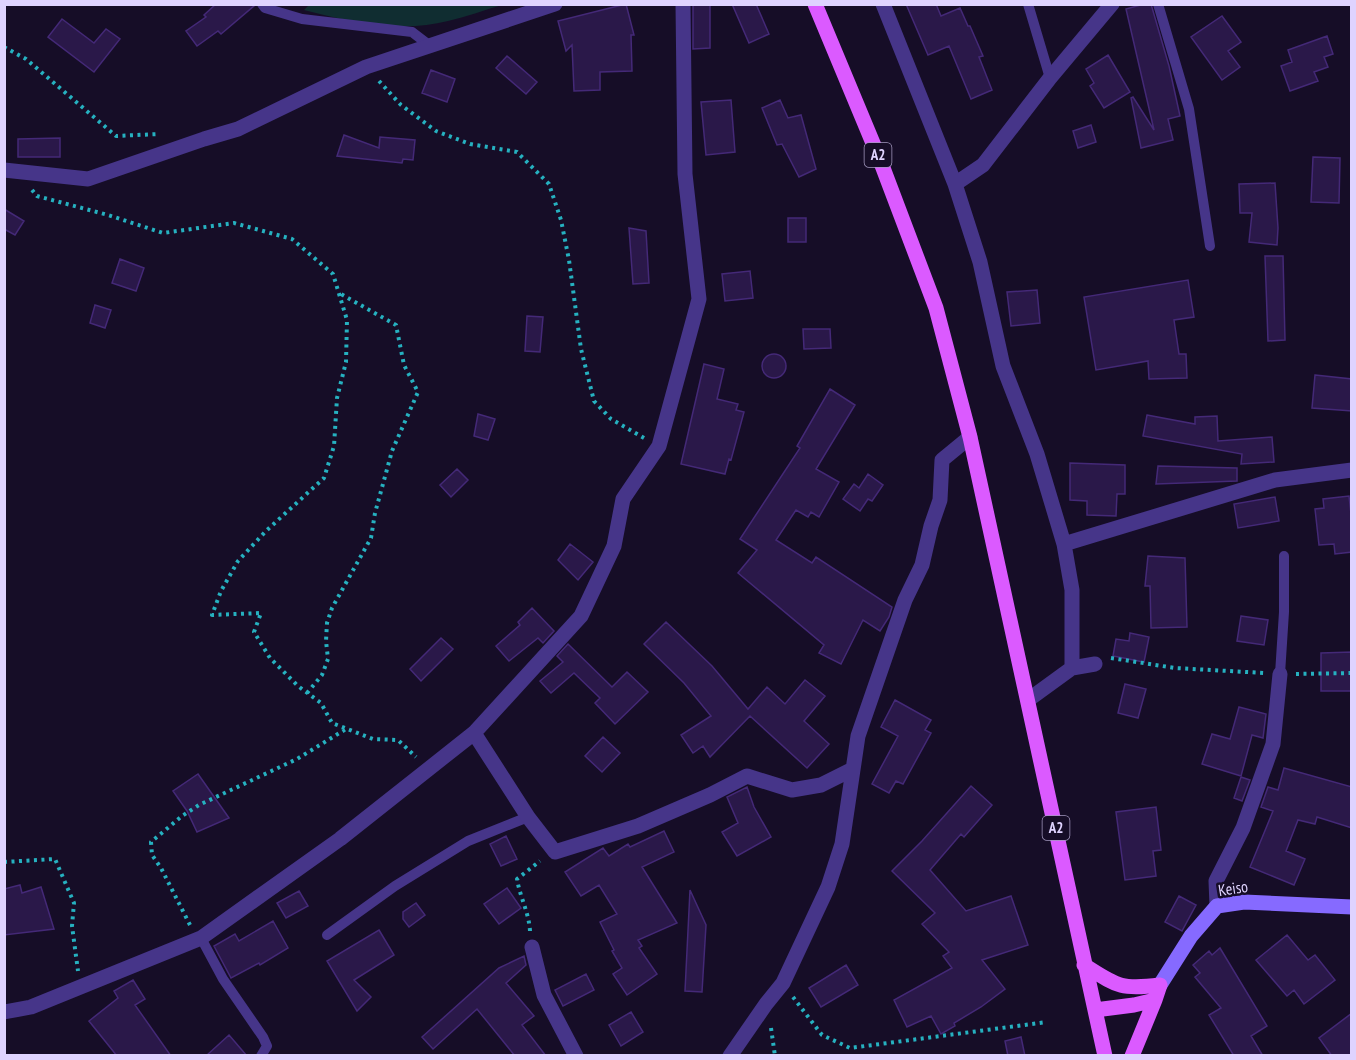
<svg xmlns="http://www.w3.org/2000/svg" width="1356" height="1060" font-family="'PT Sans Narrow',sans-serif">
  <style>
    .green { fill: #102d31 }
    .building { fill: #2a1849; stroke: #442977; stroke-width: 1.5 }
    .lines { fill: none; stroke-linecap: round; stroke-linejoin: round }
    .path { stroke: #26b1c0; stroke-width: 4; stroke-dasharray: 3 4.5; stroke-linecap: butt }
    .lane { stroke: #463589; stroke-width: 10 }
    .street { stroke: #463589; stroke-width: 15 }
    .secondary { stroke: #866aff; stroke-width: 15 }
    .primary { stroke: #db5aff; stroke-width: 15 }
    .labels { text-anchor: middle; stroke-width: 5; stroke-linejoin: round; paint-order: stroke }
    .shield { fill: #160d27; stroke: #a398be; stroke-width: 1.5 }
    .shield-label { font-size: 15px; font-weight: bold; fill: #dfd3ff }
    .street-label { font-size: 16px; fill: #dfd3ff; stroke: #160d27 }
  </style>
  <rect width="100%" height="100%" fill="#160d27"/>
  <path class="green" d="M310,4L502,5C484,10 466,17 448,21C402,33 349,22 304,10Z"/>
  <path class="building" d="M216,4L255,5L221,34L218,31L197,46L186,31L206,17L204,15Z
    M626,4L634,35H631L632,71L600,72V90L574,91L572,45L566,51L558,21Z
    M693,4H710V48L693,49Z
    M732,4H756L769,34L749,43Z
    M906,4H936L941,16L960,8L968,26H970L983,56L979,57L992,90L971,99L949,46L928,55Z
    M1144,4H1151L1169,66L1180,116L1168,119L1173,140L1141,148L1131,98L1133,97L1154,130L1126,9Z
    M1222,16L1241,42L1228,51L1240,67L1222,80L1191,37Z
    M62,19L94,43L106,29L120,39L94,72L48,37Z
    M1327,36L1333,54L1324,57L1328,67L1314,72L1318,81L1290,91L1281,66L1292,62L1288,50Z
    M1108,55L1130,92L1104,108L1090,86L1094,83L1086,69Z
    M507,56L537,82L526,94L496,68Z
    M431,70L455,79L447,102L422,93Z
    M731,100L735,152L706,155L701,102Z
    M780,100L788,118L801,115L816,169L799,177L782,144L777,145L762,108Z
    M1091,125L1096,142L1078,148L1073,131Z
    M344,135L379,148L380,137L415,140L413,160L403,159L402,163L337,156Z
    M60,138V157H18V139Z
    M1313,157L1340,158L1339,203L1311,202Z
    M1275,183L1278,228L1277,245L1249,242L1252,213H1240L1239,184Z
    M4,209L24,221L15,235L4,229Z
    M788,218H806V242H788Z
    M629,228L646,231L649,283L633,284Z
    M1265,256H1283L1285,340L1268,341Z
    M120,259L144,268L136,291L112,283Z
    M750,271L753,298L725,301L722,274Z
    M1188,280L1194,317L1174,320L1179,354H1186L1187,378L1149,379L1148,361L1096,370L1084,297Z
    M1037,290L1040,323L1011,326L1007,292Z
    M95,305L111,310L105,328L90,323Z
    M527,316L543,317L540,352L525,351Z
    M803,329H830L831,348L804,349Z
    M762 366a12 12 0 1 1 24 0a12 12 0 1 1-24 0Z
    M704,364L724,369L717,399L738,404L736,410L744,412L731,460L729,459L725,474L681,464Z
    M1315,375L1352,379V411L1312,408Z
    M830,389L855,405L816,469L839,482L819,517L811,512L808,517L796,510L776,540L812,563L816,557L892,607L889,617L880,631L863,620L841,664L819,653L824,645L738,573L757,550L740,539L800,448L797,446Z
    M478,414L495,419L488,440L474,436Z
    M1147,415L1195,424V417L1217,416L1218,441L1272,437L1274,462L1241,464L1242,454L1143,436Z
    M1070,463L1125,465V494H1117L1116,516L1087,515V501L1070,500Z
    M1158,466L1237,468V481L1156,484Z
    M457,469L468,480L451,497L440,485Z
    M868,474L883,485L872,501L868,499L860,511L843,499L854,484L859,488Z
    M1349,496L1352,523V552L1335,554L1334,544L1319,545L1315,509L1324,508L1323,499Z
    M1275,497L1279,521L1238,528L1234,504Z
    M570,544L593,562L578,580L558,560Z
    M1148,556L1185,558L1187,627L1151,628L1150,586H1145Z
    M532,608L554,631L543,643L538,638L509,661L496,646L520,625L518,622Z
    M1241,616L1268,620L1264,645L1237,641Z
    M666,622L712,666L748,709L767,687L785,704L805,680L825,696L804,721L829,744L807,768L750,716L710,757L703,746L693,753L681,735L711,716L684,683L644,644Z
    M1130,633L1149,637L1144,662L1113,656L1116,639L1129,641Z
    M441,638L453,649L421,681L410,669Z
    M568,644L612,687L627,672L648,692L615,724L595,703L600,698L574,673L551,693L540,681L563,662L557,656Z
    M1352,652V691H1321V653Z
    M1125,684L1146,689L1138,718L1118,713Z
    M895,700L931,720L925,730L931,733L903,784L896,781L889,793L872,784L898,736L881,727Z
    M1239,707L1266,714L1263,738L1252,735L1241,776L1202,764L1212,734L1230,739Z
    M603,737L620,753L602,772L585,756Z
    M1284,768L1352,787V828L1317,817L1315,824L1298,820L1286,851L1305,859L1294,885L1250,867L1273,811L1261,807L1268,787L1278,790Z
    M198,774L229,818L197,832L187,811L173,791Z
    M1241,777L1250,780L1242,801L1234,798Z
    M971,786L992,805L964,837L961,834L930,870L966,911L1011,896L1028,945L982,960L1005,989L981,1007L954,1023L955,1026L941,1034L931,1016L907,1027L894,1000L952,968L943,956L949,952L922,924L935,913L892,871L922,841Z
    M747,787L754,807L771,837L737,856L722,832L738,823L727,797Z
    M1156,807L1161,850L1153,851L1156,876L1125,880L1116,812Z
    M664,831L674,852L642,867L677,923L638,940L642,946L639,948L657,974L627,995L613,974L622,968L612,951L614,950L600,922L617,914L599,885L581,896L565,872L603,848L609,856L628,844L630,847Z
    M506,836L517,859L501,866L490,844Z
    M20,885L22,893L41,887L54,929L4,935V889Z
    M507,888L521,908L499,924L484,904Z
    M690,890L706,925L702,992L685,991Z
    M299,891L308,906L286,918L277,903Z
    M1179,896L1196,905L1182,931L1165,922Z
    M416,903L425,915L409,927L403,919V912Z
    M273,921L288,948L260,965L259,963L231,978L214,946L235,934L239,941Z
    M379,930L394,955L354,980L371,997L357,1011L327,961Z
    M1287,935L1308,960L1315,955L1335,980L1304,1004L1294,990L1287,996L1256,960Z
    M1220,948L1267,1026L1251,1036L1263,1056H1234L1209,1015L1221,1008L1195,977L1200,973L1193,965L1209,951L1212,955Z
    M524,956L526,965L506,983L534,1016L522,1025L546,1056H515L477,1009L433,1049L422,1037L499,968Z
    M846,965L858,985L821,1007L809,988Z
    M586,974L594,990L563,1006L555,990Z
    M133,980L145,999L135,1005L171,1056H117L89,1021L118,998L114,991Z
    M631,1012L643,1032L621,1046L609,1025Z
    M1352,1013V1056H1332L1319,1038Z
    M229,1035L247,1056H206Z
    M1021,1037L1025,1056H1008L1005,1041Z"/>
  <g class="lines">
    <path class="path" d="M4,47L26,59L116,136L159,134
      M379,81L401,105L436,131L470,144L517,152L549,184L561,220L569,260L581,349L594,401L611,419L644,438
      M32,190L37,196L108,215L163,233L234,223L292,239L333,274L347,320L346,362L337,398L334,446L324,478L266,531L238,561L221,591L212,615L261,613L254,632L270,658L298,686L321,703L332,723L373,739L398,740L416,757
      M1111,658L1175,668L1264,673
      M1296,674L1352,673
      M307,693L322,675L328,659L326,641L327,623L332,608L371,538L375,513L392,451L418,392L404,365L396,325L339,293
      M4,862L55,859L74,903L72,926L78,971
      M190,925L161,868L152,855L151,842L182,816L199,805L297,759L346,729
      M530,931C529,913 520,897 517,879L540,861
      M793,997L822,1035L850,1048L1047,1022
      M771,1028L775,1056"/>
    <path class="lane" d="M262,4L265,8L302,19L412,32L429,45
      M1028,4L1050,78
      M1158,4L1189,109L1210,246
      M1280,674L1284,612V556
      M327,935L395,886L468,841L528,817
      M201,938L223,979L263,1037L267,1046L261,1056"/>
    <path class="street" d="M883,4L955,184
      M4,170L88,179L204,139L238,129L366,67L555,4
      M1064,544L1275,480L1352,470
      M1072,668L1095,664
      M1028,700L1072,668V590L1064,544L1037,454L1003,366L980,262L955,184L983,165L1050,78L1112,4
      M474,733L528,817L555,852L638,826L710,795L747,776L792,790L821,785L853,769
      M1217,906L1216,881L1243,828L1273,744L1280,674
      M532,947L544,995L576,1056
      M4,1012L31,1007L201,938L340,839L474,733L581,616L614,546L623,499L659,446L699,299L685,174L683,4
      M730,1056L766,1004L783,983L828,887L842,844L858,736L905,600L922,565L931,526L940,500L942,460L970,437"/>
    <path class="secondary" d="M1160,985L1191,936L1217,906L1244,902L1352,907"/>
    <path class="primary" d="M815,4L880,160L936,308L970,437L1105,1056
      M1084,965C1117,986 1120,990 1160,985L1155,1000L1134,1005L1095,1010
      M1132,1056L1155,1000"/>
  </g>
  <g class="labels">
    <g class="shield">
      <rect x="864.5" y="143" width="27" height="24" rx="4.5"/>
      <rect x="1042.5" y="816" width="27" height="24" rx="4.5"/>
    </g>
    <g class="shield-label">
      <text x="878" y="160">A2</text>
      <text x="1056" y="833">A2</text>
    </g>
    <g class="street-label">
      <text transform="translate(1233 888) rotate(-9)" y="6">Keiso</text>
    </g>
  </g>
  <rect width="1356" height="1060" fill="none" stroke="#dfd3ff" stroke-width="12"/>
</svg>
